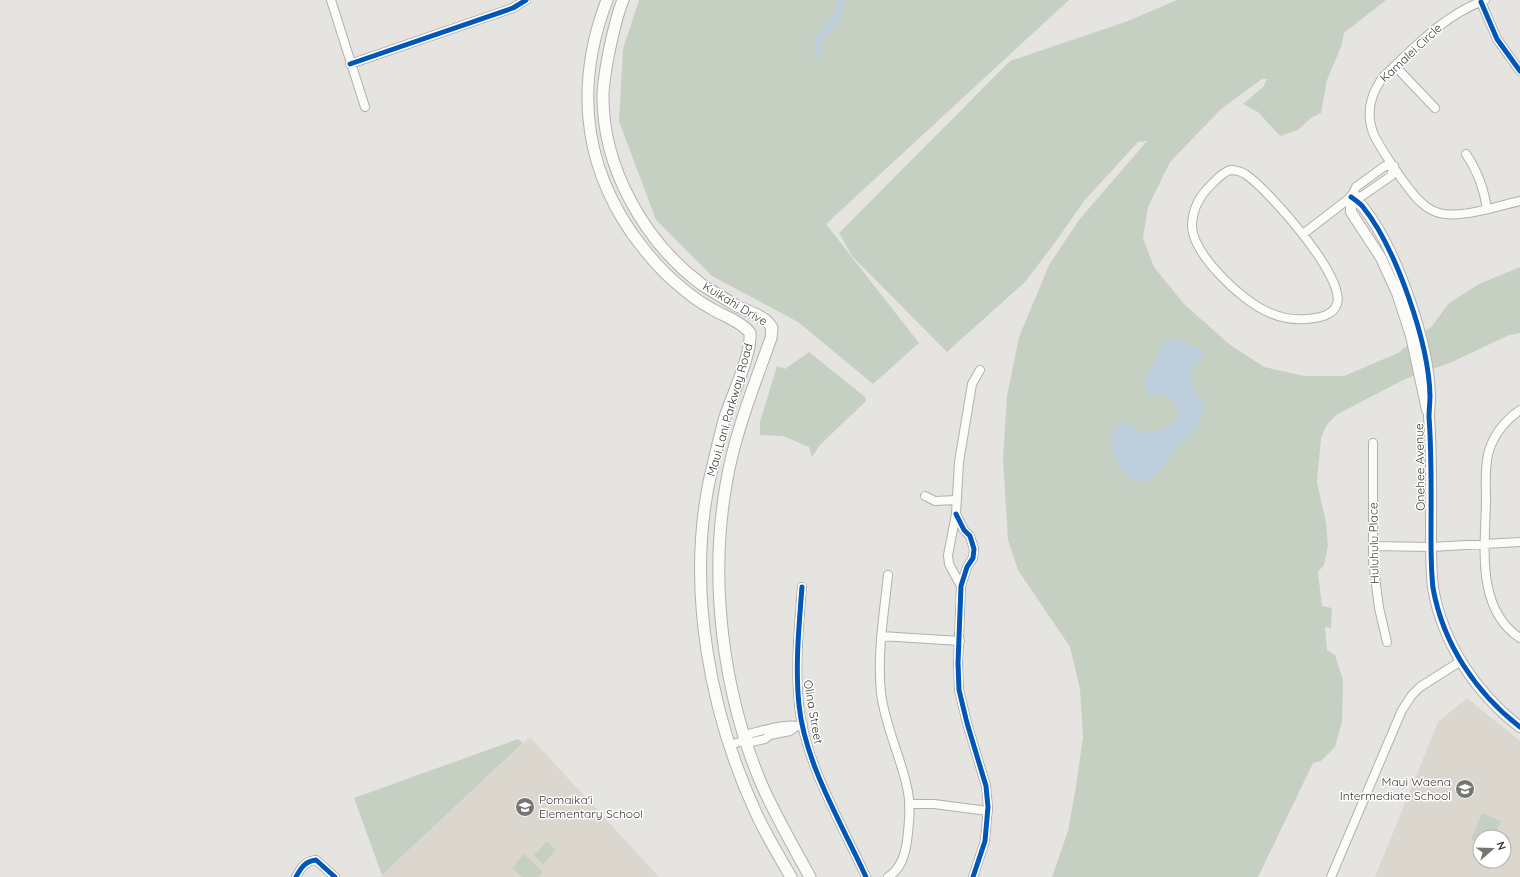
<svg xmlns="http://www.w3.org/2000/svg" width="1520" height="877" font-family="Quicksand,sans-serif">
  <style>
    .built { fill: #dbd6ce; fill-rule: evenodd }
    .green { fill: #c6d0c2 }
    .water { fill: #bdcedc }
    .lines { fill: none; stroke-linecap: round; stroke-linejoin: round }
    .canal { stroke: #bdcedc; stroke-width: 7 }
    .minor-casing { stroke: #b2b0ad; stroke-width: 10 }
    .tertiary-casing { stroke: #b2b0ad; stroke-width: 12 }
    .secondary-casing { stroke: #b2b0ad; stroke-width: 13 }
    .minor { stroke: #fbfbfa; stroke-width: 8 }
    .tertiary { stroke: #fbfbfa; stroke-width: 10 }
    .secondary { stroke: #fbfbfa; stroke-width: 11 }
    .cycleway-casing { stroke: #fff; stroke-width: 8 }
    .cycleway { stroke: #0057b8; stroke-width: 5 }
    .labels { text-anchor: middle; stroke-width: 3; stroke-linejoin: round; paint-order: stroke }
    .street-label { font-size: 12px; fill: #3a3936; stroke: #fff }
    .poi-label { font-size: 12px; fill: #3a3936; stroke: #fff; text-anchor: end }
  </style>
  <rect width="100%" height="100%" fill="#e6e4e0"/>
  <path class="built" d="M1467,698L1520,741V877H1375L1438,722ZM1480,837H1504V861H1480Z
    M530,737L659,877H380Z"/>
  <path class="green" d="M639,0H1069L826,224L919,343L873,384L798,322L712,276L656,220L619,121L623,49Z
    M1177,0H1386L1344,33L1341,47L1327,80L1321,113L1311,118L1298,130L1280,136L1258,112L1243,104L1263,87L1267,79H1262L1221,109L1170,162L1148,207L1143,238L1154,267L1184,304L1229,344L1264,367L1304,376H1344L1398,353L1432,326L1448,304L1479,284L1520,267V333L1509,335L1452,362L1405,379L1336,415L1326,426L1321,438L1317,482L1326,522L1328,546L1324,565L1318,572L1322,606L1332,608L1331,628L1325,627L1327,650L1335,655L1343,680L1342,722L1335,747L1321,761L1313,763L1258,877H1052L1068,831L1076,786L1083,737L1080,689L1070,647L1018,570L1008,540L1003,459L1007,396L1019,337L1049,265L1079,220L1147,141L1138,142L1084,201L1054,244L1025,282L947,352L852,256L839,233L1010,61L1128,21Z
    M809,352L865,397L866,401L820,445L812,457L809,447L783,436L760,435V422L777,366L785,369Z
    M518,739L523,743L382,875L354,798Z
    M1482,813L1501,821L1494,837H1480V843L1471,839Z
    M547,841L556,850L543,864L534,855Z
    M524,854L543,872L538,877H522L512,868Z"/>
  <path class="water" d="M1171,338C1180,339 1197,347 1204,353C1203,363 1191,365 1191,375C1190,389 1205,398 1203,412C1201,427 1187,438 1177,448C1167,458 1158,478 1143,482C1123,486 1095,431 1125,421L1133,425L1141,432C1154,434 1183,427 1177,409C1176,405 1174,400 1171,398C1165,394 1156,395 1149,393L1144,384V380C1146,375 1149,373 1151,368C1157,357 1158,344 1171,338Z"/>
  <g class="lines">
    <path class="canal" d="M818,53V40L838,16L842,0"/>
    <g class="minor-casing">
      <path id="minor" d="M331,0L365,107
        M1485,0C1444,15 1414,48 1383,77C1374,90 1368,103 1370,120C1371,126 1372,132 1375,137C1383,152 1410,194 1423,204C1427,208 1433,211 1439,213C1460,219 1498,206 1520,201
        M1481,2L1497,39L1520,71
        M350,64L513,8L526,0
        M1395,66L1435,108
        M1466,154C1477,170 1484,189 1487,209
        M1230,170C1236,170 1240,171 1245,174C1267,188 1346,277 1337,304C1333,316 1318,318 1307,319C1293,320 1279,318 1266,311C1241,300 1194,255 1192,227C1192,212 1198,199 1207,189C1214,182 1221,173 1230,170Z
        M1303,234L1351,197L1356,187L1378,171L1385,166H1394L1391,176L1362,196L1351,197
        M1520,410C1507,419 1497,430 1491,445C1484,462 1486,484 1486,502C1485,548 1476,609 1520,638
        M1373,443V561L1379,608L1387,642
        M925,496L935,501L957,500
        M956,514L964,530L970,536L974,549L973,558L967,567L961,586L958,663L959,690L967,723L986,786L988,807L985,841L973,877
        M1373,546L1431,547L1520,542
        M961,586L949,564L948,555L956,514L959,462L972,384L980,370
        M802,587C799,626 795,666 799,705C805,764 842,824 866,877
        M881,636L960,641
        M746,740L749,734C764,730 782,724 797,726
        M730,745L746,740L752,742L765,739L770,735L790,731L797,726L803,724
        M909,804H934L988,811
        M296,877C301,868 305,861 316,860L335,877
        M888,877C901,869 905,855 907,841C909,825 911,808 908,792C902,759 885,727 881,693C877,653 884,614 888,575
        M1331,877L1402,710L1412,695L1420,687L1461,661"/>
    </g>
    <g class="tertiary-casing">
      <path id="tertiary" d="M1351,197C1355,200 1360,203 1363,207C1396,248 1429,343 1430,396C1430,403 1429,410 1429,417C1432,457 1431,497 1431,536C1431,554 1431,571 1433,588C1443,644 1476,693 1520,727
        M1351,197V212L1381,258L1397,293L1411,336L1427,410"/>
    </g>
    <g class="secondary-casing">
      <path id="secondary" d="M607,0C576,81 582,160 631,232C644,250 658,268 675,282C686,292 699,302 712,309C724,316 742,322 750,333C752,353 732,396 725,417C719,438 714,461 709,482C687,591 710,713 756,813C766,835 779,856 791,877
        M623,0C618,12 615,25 612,38C608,56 604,75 603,94C602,167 644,241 701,284C713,292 725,299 737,306C749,312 766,316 772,328L771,338C754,386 734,435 726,485C709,582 723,692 761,783C775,815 793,846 810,877"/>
    </g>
    <use href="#minor" class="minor"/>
    <use href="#tertiary" class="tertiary"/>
    <use href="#secondary" class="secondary"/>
    <g class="cycleway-casing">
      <path id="cycleway" d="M1481,2L1497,39L1520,71
        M350,64L513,8L526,0
        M1351,197C1355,200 1360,203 1363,207C1396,248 1429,343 1430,396C1430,403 1429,410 1429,417C1432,457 1431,497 1431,536C1431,554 1431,571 1433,588C1443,644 1476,693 1520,727
        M956,514L964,530L970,536L974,549L973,558L967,567L961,586L958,663L959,690L967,723L986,786L988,807L985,841L973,877
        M802,587C799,626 795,666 799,705C805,764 842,824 866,877
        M296,877C301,868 305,861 316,860L335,877"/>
    </g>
    <use href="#cycleway" class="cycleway"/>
  </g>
  <defs>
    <g id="school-disc" transform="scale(1)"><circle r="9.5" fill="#767572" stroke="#fff"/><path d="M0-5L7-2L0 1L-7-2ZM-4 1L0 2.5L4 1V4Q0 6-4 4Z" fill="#fff"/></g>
  </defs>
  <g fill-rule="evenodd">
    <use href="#school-disc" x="1465" y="789"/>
    <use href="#school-disc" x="525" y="807"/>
  </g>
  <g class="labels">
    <g class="street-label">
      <text transform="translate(1411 53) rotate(-43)" y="4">Kamalei Circle</text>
      <text transform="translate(735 304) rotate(31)" y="4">Kuikahi Drive</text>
      <text transform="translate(730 410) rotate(-74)" y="4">Maui Lani Parkway Road</text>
      <text transform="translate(1420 467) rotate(-91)" y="4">Onehee Avenue</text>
      <text transform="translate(1374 543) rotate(-91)" y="4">Huluhulu Place</text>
      <text transform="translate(813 712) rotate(80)" y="4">Olina Street</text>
    </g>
    <g class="poi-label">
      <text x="1451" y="786">Maui Waena<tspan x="1451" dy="14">Intermediate School</tspan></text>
      <text x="539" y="804" text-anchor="start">Pomaika'i<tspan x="539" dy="14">Elementary School</tspan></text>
    </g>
  </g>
  <g transform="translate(1492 849) rotate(70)"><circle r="19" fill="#ffffff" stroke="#b0b0af"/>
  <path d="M0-3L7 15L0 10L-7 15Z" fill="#767572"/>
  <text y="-6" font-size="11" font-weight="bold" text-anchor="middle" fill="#3a3936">N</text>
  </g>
</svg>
